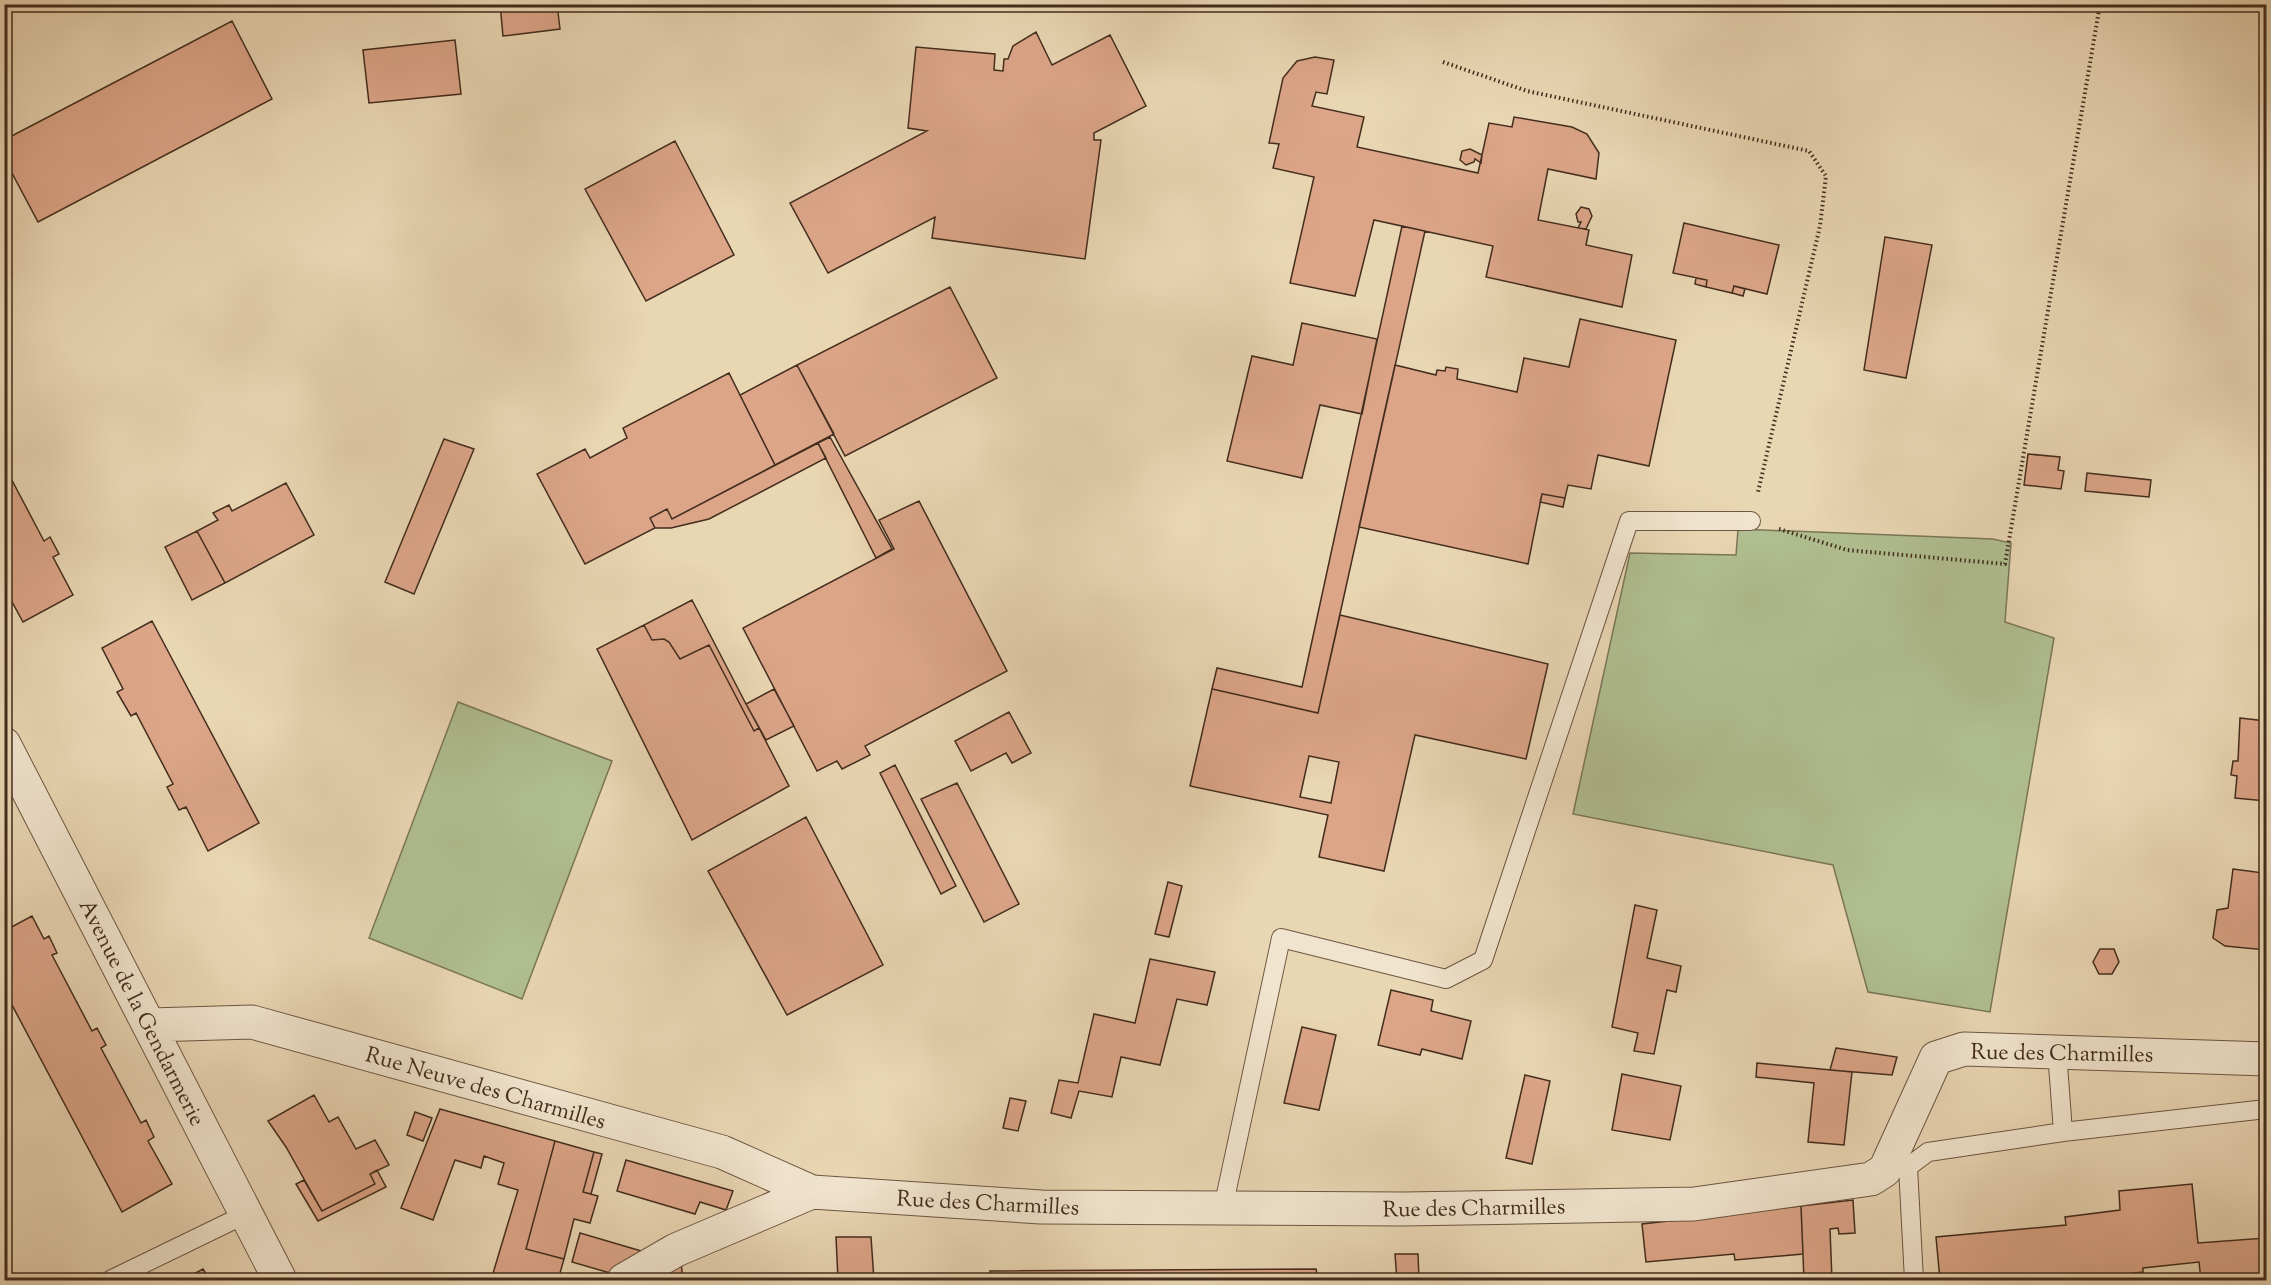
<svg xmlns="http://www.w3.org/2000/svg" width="2271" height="1285" font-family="'Sorts Mill Goudy',serif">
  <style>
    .green { fill: #b0bf91; stroke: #7a7657; stroke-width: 1.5 }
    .building { fill: #dca588; stroke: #432d1d; stroke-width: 1.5; fill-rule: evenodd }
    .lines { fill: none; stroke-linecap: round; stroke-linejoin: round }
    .lane-casing { stroke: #6c5742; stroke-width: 20 }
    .street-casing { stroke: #6c5742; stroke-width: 35 }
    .path { stroke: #432d1d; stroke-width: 4; stroke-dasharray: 1.5 3; stroke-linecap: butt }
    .lane { stroke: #f1e4ce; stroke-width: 18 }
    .street { stroke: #f1e4ce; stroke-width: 33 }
    .labels { text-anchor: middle; stroke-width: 4.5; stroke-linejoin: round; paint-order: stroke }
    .street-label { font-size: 22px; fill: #432d1d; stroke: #f1e4ce }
  </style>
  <rect width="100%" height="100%" fill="#e9d6b3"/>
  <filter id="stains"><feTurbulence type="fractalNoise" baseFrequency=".00333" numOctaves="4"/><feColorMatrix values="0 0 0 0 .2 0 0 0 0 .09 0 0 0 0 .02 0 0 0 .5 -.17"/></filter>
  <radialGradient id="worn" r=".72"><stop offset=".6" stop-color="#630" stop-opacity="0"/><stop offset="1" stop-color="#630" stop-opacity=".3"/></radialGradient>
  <path class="green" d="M1738,529L1993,539L2011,543L2005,622L2054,638L1990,1012L1868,992L1833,865L1573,814L1630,553L1736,555Z
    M458,702L612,761L522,999L369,938Z"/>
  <path class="building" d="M500,4H557L560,29L503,36Z
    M232,21L272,99L38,222L4,158V140Z
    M1036,32L1052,65L1110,35L1146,106L1094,133V140H1101L1085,259L932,238L935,217L828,273L790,203L927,131L908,128L916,47L995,54L994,70L1003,71L1004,59H1008L1013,46Z
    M455,40L461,94L369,103L363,50Z
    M1315,57L1334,60L1327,94L1316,92L1312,106L1364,117L1357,147L1478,173L1489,123L1512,127L1514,117L1572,127L1587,134L1599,153L1596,179L1548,169L1538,220L1589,230L1586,245L1632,255L1622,307L1486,277L1493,246L1374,220L1355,296L1290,283L1314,177L1273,168L1279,144L1269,143L1283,78L1297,61Z
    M675,141L734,255L646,301L585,189Z
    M1470,149L1482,155L1481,163L1475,159L1474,162L1466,165L1460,160L1462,151Z
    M1581,207L1589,209L1592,216L1586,229L1578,228L1581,222H1578L1576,214Z
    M1684,223L1779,245L1767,294L1734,286L1732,293L1706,287L1707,280L1673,273Z
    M1402,226L1425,231L1318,713L1212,689L1217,668L1302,687Z
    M1885,237L1932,245L1906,378L1864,370Z
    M4,260L12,275L4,279Z
    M1696,278L1707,280L1706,287L1695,284Z
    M1734,286L1745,289L1743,296L1732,293Z
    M950,287L997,378L845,456L797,365Z
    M1580,319L1676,340L1649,466L1598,455L1591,489L1568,485L1565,498L1542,494L1528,564L1359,527L1395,365L1436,375L1437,370L1445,371L1446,367L1458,369L1457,379L1517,392L1524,358L1569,367Z
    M1302,323L1377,339L1362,414L1320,405L1302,478L1227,461L1252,356L1293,365Z
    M797,365L834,434L775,465L740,395Z
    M729,373L775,465L672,519L667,509L650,518L655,528L585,564L537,474L585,449L590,458L627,438L623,428Z
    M830,437L892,549L876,558L818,443Z
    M444,439L474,449L414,594L385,582Z
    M818,443L826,458L709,519L671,528H655L650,518L667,509L672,519Z
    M4,451L11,464L5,467L44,541L50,537L59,554L53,557L73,595L23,622L4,587Z
    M2028,454L2060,457L2058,470L2064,471L2061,489L2024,485Z
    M2087,473L2151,480L2149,497L2085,491Z
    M286,483L314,535L225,583L197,531L218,520L213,513L229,505L232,511Z
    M1542,494L1565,498L1563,507L1540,502Z
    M919,501L1007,671L865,746L870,755L842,769L837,761L817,771L743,628L894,549L879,520Z
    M197,531L225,583L192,600L165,547Z
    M692,600L746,704L759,728L754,731L709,645L680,659L669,642L664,639L652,640L644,625Z
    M1340,615L1548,664L1526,759L1415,735L1384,871L1319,857L1328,815L1190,786L1212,689L1318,713ZM1309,756L1339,762L1331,803L1300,797Z
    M152,621L259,823L208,851L186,807L179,810L167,787L173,784L136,713L131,716L117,692L123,689L102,648Z
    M644,625L652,640L664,639L669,642L680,659L709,645L754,731L759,728L789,786L692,840L597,649Z
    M774,689L794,726L766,740L746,704Z
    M1009,712L1031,753L1012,763L1006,753L971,771L955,741Z
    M2240,718L2266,721V801L2235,798L2237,776L2231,775L2233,761H2238Z
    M895,765L956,886L941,894L880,773Z
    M957,783L1019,904L984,922L921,799Z
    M806,817L883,965L787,1015L708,871Z
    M2233,869L2263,873L2266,869V950L2225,946L2213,938L2217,910L2228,908Z
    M1168,882L1182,886L1169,937L1155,934Z
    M1635,905L1657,910L1647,958L1681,966L1676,992L1667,990L1654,1054L1634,1051L1638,1033L1612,1027Z
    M32,916L44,939L49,936L57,953L52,955L92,1031L97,1028L106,1045L101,1048L141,1123L146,1120L154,1137L148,1141L172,1184L122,1212L4,990V931Z
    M2100,949H2114L2119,962L2112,974H2099L2093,962Z
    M1150,959L1215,972L1207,1005L1177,999L1160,1065L1121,1057L1112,1097L1079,1091L1071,1118L1051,1113L1059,1080L1078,1083L1094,1014L1135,1023Z
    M1391,990L1433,1000L1431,1011L1471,1021L1462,1059L1422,1049L1420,1055L1378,1045Z
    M1302,1027L1336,1035L1319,1110L1284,1103Z
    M1836,1048L1897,1057L1892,1075L1830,1070Z
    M1757,1063L1852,1072L1844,1145L1808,1142L1814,1083L1756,1077Z
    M1622,1074L1681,1086L1670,1140L1612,1130Z
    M1525,1075L1550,1081L1532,1164L1506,1158Z
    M314,1095L329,1122L338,1117L356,1149L375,1140L389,1165L370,1174L375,1184L322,1211L286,1147L268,1121Z
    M1010,1098L1026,1101L1018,1131L1003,1128Z
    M440,1109L555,1141L526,1249L564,1259L558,1280H491L518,1190L498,1184L504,1163L484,1156L481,1168L455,1160L433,1220L401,1208Z
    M415,1112L432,1118L423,1141L407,1135Z
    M555,1141L594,1152L583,1192L598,1196L590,1223L574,1219L564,1259L526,1249Z
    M594,1152L602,1154L591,1194L583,1192Z
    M626,1160L733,1191L726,1210L700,1202L695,1214L617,1191Z
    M377,1170L386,1187L318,1221L296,1184L304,1180L322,1211L375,1184L370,1174Z
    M2192,1184L2198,1243L2266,1238V1280H2201L2199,1262L2143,1268V1272L2111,1276V1280H1940L1936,1237L2066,1225L2065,1217L2120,1210L2119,1191Z
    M1853,1200L1855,1233L1839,1234L1838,1228L1830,1229L1832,1280H1804L1801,1206Z
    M1801,1206L1803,1254L1735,1260L1734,1254L1646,1262L1642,1224Z
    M580,1233L648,1253L610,1273L572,1262Z
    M836,1237H871L874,1280H838Z
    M1395,1254H1418L1419,1280H1397Z
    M681,1262L683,1280H647Z
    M203,1269L210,1280H183Z
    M1316,1269L1318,1280H990V1271Z"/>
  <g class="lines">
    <g class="lane-casing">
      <path id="lane" d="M2057,1051L2063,1132
        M1223,1208L1281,938L1446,979L1483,960L1629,521H1751
        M110,1280L246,1214
        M1914,1280L1908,1167L1928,1152L2063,1132L2266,1109"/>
    </g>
    <g class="street-casing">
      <path id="street" d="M4,744L280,1280
        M151,1025L252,1022L722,1152L812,1192
        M624,1280L676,1250L812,1192L1041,1207L1404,1209L1694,1204L1871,1179L1885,1170L1936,1058L1964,1049L2266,1059"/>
    </g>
    <path class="path" d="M1443,62L1527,91L1809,151L1826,176L1820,226L1758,492
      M1779,529L1847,550L2005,564L2100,4"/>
    <use href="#lane" class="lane"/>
    <use href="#street" class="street"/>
  </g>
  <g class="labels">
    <g class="street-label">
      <text transform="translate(143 1012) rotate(63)" y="8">Avenue de la Gendarmerie</text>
      <text transform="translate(2062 1052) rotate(1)" y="8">Rue des Charmilles</text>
      <text transform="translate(486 1087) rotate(16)" y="8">Rue Neuve des Charmilles</text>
      <text transform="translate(988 1202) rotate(3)" y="8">Rue des Charmilles</text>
      <text transform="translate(1474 1207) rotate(-1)" y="8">Rue des Charmilles</text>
    </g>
  </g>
  <rect width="2271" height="1285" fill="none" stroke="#e9d6b3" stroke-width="24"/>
  <rect x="6" y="6" width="2259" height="1273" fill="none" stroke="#432d1d" stroke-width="3"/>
  <rect x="12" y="12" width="2247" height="1261" fill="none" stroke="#432d1d" stroke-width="1.5"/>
  <rect width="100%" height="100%" filter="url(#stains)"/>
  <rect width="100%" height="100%" fill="url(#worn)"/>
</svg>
